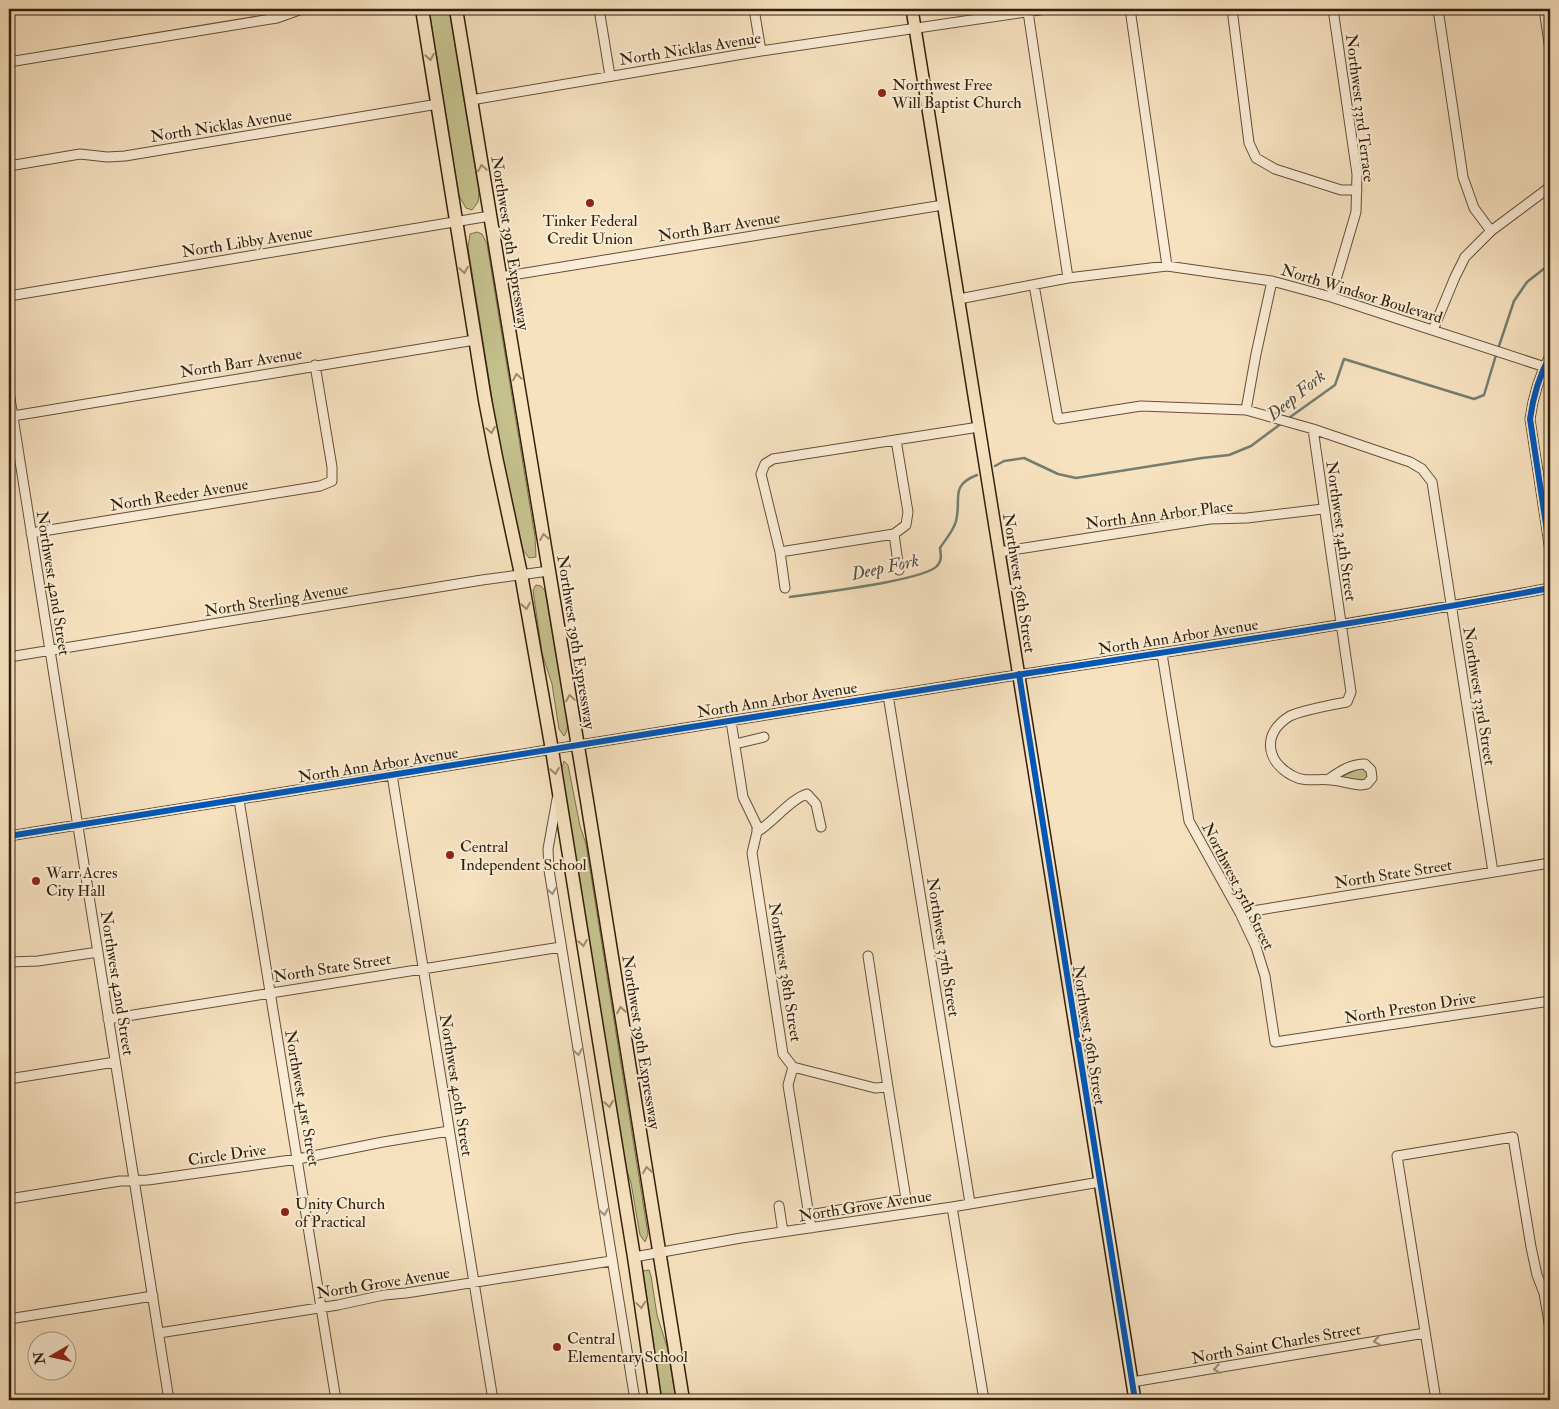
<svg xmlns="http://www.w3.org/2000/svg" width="1559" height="1409" font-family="'IM FELL Double Pica',serif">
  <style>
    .green { fill: #c4c18d; stroke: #7b704c }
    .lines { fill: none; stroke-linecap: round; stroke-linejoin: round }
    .stream { stroke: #727e71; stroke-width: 2.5 }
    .minor-casing { stroke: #635038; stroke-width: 11 }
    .major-casing { stroke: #321f0a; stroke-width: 14 }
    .highway-casing { stroke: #321f0a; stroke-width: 15 }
    .minor { stroke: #faecd6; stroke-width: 9 }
    .major { stroke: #f7e2c0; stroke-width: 11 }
    .highway { stroke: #f7e2c0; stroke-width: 12 }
    .cycleway-casing { stroke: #faecd6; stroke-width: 9 }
    .cycleway { stroke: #0057b8; stroke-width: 6 }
    .oneway { stroke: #9e8a6e }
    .oneway2 { stroke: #a0907a }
    .poi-dot { fill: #8f2418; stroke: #faecd6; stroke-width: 2 }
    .labels { text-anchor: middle; stroke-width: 4; stroke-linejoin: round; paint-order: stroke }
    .street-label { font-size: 16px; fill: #321f0a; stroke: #faecd6 }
    .poi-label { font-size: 16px; fill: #321f0a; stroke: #faecd6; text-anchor: start }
    .water-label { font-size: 18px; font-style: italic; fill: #524e3d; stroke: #faecd6 }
  </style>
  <rect width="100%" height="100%" fill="#f7e2c0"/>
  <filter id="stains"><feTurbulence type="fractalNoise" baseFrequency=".004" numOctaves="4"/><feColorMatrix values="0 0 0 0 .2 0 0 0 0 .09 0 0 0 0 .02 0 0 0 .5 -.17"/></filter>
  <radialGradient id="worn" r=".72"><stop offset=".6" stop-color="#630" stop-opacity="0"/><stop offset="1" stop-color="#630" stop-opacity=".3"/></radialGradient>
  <path class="green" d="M429,9H449L479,192L478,202L472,210L466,208L459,196Z
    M477,232L482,234L487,244L535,537L536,557L529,558L523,550L499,443L468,247L470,234Z
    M536,585L541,586L545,591L568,724L566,733L564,736L559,729L552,684L542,653L533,590Z
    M564,761L568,765L580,826L586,844L648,1234L645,1242L640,1235L631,1183L625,1166L561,771Z
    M1361,768L1366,770L1368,773L1365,780L1362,781L1341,777Z
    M649,1270L651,1276L657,1315L668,1350L676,1400H664L661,1394L643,1271Z"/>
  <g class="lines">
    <path class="stream" d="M1498,349L1514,301L1527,282L1550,264
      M1286,420L1335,385L1344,359L1474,399L1484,395L1496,355
      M995,466L1004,461L1024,458L1058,474L1076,478L1202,458L1229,455L1251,446L1282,423
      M790,597C815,593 923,581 937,566C942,561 941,555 940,548C945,540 954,530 956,521C962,499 949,486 977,475"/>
    <g class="minor-casing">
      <path id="minor" d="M599,9L610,76
        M754,9L761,51
        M1130,9L1167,266
        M1232,9L1249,143L1256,158L1275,169L1341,190H1357
        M1438,9L1463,177L1474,208L1491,231
        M1544,9L1550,50
        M1028,12L1068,278
        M9,62L277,18L302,9
        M471,100L761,51L1046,9
        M9,166L80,154L107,157L125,156L438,104
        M500,277L943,205
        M1034,285L1058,419L1141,406L1246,410L1313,429L1410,462L1422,469L1432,482L1493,872
        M9,296L490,216
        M1331,297L1356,212L1357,174L1333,9
        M959,299L1068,278L1167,266L1272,281L1331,297L1545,367
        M1433,330L1455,277L1465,257L1491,231L1550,187
        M1550,356C1539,376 1533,397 1530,419L1550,551
        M9,392L169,1400
        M1246,410L1256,354L1272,281
        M13,416L475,340
        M1313,429L1351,692L1347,702C1335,704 1300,711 1290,716C1262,733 1265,761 1293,776C1306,783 1318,778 1331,780C1341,781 1351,784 1361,785L1367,784L1372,778L1371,770L1365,764C1351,764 1340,771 1329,779
        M31,533L320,486L332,481V467L315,365
        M894,534L899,570
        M780,552L894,534L906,525L908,512L896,440
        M999,552L1210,519L1247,518L1323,509
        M785,588L780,552L761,474L765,464L773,459L979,427
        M1162,654L1189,821L1240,913L1256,947L1265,976L1275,1042L1550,1001
        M9,657L482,580L549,571
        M888,695L970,1203
        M731,721L743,797L757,826V832L752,853L783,1054L793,1067L788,1085L811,1228
        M735,744L764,737
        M392,775L493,1400
        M557,799L548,849L549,870L635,1400
        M239,800L336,1400
        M757,832C773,822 792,798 807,794L816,804L821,827
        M9,836L1004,677C1186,649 1369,622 1550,588
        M1240,913L1550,863
        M9,962L38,961L98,952
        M108,1019L561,947
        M793,1067L875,1088L888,1087L868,956
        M9,1079L115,1062
        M9,1199L120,1181L148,1180L298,1159L383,1142L449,1131
        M779,1206L783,1232
        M952,1207L984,1400
        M809,1215L906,1199L888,1087
        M634,1257L741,1238L952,1207L1100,1182
        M9,1319L153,1296
        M159,1333L338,1305L384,1295L406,1293L611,1261
        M1132,1382L1425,1333
        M1436,1400L1397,1156L1513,1137L1531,1247L1537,1275L1544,1293L1550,1328"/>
    </g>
    <g class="major-casing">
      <path id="major" d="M912,9L1135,1400"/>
    </g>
    <g class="highway-casing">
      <path id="highway" d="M422,9L485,400L496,457L521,574L552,750L634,1257L655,1400
        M456,9L587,801L683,1400"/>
    </g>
    <use href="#minor" class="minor"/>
    <use href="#major" class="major"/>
    <use href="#highway" class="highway"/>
    <g class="cycleway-casing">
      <path id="cycleway" d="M1550,356C1539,376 1533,397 1530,419L1550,551
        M1019,674L1135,1400
        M9,836L1004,677C1186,649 1369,622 1550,588"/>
    </g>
    <use href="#cycleway" class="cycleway"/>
  </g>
  <defs><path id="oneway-chevron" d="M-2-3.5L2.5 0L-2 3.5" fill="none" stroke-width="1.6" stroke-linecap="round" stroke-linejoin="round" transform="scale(1.25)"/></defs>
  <g class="oneway">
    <use href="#oneway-chevron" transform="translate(430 57) rotate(81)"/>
    <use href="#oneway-chevron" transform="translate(482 168) rotate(-99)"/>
    <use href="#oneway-chevron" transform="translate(464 270) rotate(81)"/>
    <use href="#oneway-chevron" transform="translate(517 377) rotate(-100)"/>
    <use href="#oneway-chevron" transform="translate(491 430) rotate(80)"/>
    <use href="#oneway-chevron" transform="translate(544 537) rotate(-100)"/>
    <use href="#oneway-chevron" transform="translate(526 606) rotate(81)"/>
    <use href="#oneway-chevron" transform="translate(570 698) rotate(-99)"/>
    <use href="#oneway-chevron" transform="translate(555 771) rotate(81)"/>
    <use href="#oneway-chevron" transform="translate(583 943) rotate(81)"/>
    <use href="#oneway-chevron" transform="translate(621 1010) rotate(-99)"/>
    <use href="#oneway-chevron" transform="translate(609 1104) rotate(81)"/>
    <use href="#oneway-chevron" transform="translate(647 1170) rotate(-99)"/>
    <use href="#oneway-chevron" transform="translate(641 1305) rotate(82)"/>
  </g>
  <g class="oneway2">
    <use href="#oneway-chevron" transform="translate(552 891) rotate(81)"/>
    <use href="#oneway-chevron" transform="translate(578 1052) rotate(81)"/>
    <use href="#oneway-chevron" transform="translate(604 1212) rotate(81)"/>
    <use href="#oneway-chevron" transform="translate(1377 1341) rotate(170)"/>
    <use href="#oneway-chevron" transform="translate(1217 1369) rotate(171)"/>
  </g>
  <g class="poi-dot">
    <circle cx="882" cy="93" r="5"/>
    <circle cx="590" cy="203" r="5"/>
    <circle cx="450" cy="855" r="5"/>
    <circle cx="36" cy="881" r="5"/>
    <circle cx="285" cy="1212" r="5"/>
    <circle cx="557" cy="1347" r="5"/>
  </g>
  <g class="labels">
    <g class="street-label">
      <text transform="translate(690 48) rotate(-9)" y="6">North Nicklas Avenue</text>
      <text transform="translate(1361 108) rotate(83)" y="6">Northwest 33rd Terrace</text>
      <text transform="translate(221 125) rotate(-9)" y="6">North Nicklas Avenue</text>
      <text transform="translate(719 226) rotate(-9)" y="6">North Barr Avenue</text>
      <text transform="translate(247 241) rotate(-9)" y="6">North Libby Avenue</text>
      <text transform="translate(511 243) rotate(81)" y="6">Northwest 39th Expressway</text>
      <text transform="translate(1362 293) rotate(17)" y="6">North Windsor Boulevard</text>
      <text transform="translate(241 362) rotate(-9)" y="6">North Barr Avenue</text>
      <text transform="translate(179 494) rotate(-9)" y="6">North Reeder Avenue</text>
      <text transform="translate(1159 514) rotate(-7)" y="6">North Ann Arbor Place</text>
      <text transform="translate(1342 531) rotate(82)" y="6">Northwest 34th Street</text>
      <text transform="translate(54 583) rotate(81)" y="6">Northwest 42nd Street</text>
      <text transform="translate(1020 583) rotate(81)" y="6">Northwest 36th Street</text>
      <text transform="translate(276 599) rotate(-9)" y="6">North Sterling Avenue</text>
      <text transform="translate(1178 636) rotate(-9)" y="6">North Ann Arbor Avenue</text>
      <text transform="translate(577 642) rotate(81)" y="6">Northwest 39th Expressway</text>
      <text transform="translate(1480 696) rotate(81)" y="6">Northwest 33rd Street</text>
      <text transform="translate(777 699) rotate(-9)" y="6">North Ann Arbor Avenue</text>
      <text transform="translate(378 764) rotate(-9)" y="6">North Ann Arbor Avenue</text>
      <text transform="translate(1393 873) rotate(-9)" y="6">North State Street</text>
      <text transform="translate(1239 886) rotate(63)" y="6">Northwest 35th Street</text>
      <text transform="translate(944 947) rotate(81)" y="6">Northwest 37th Street</text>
      <text transform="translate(332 967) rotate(-9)" y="6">North State Street</text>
      <text transform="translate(786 972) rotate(81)" y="6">Northwest 38th Street</text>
      <text transform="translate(118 983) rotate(81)" y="6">Northwest 42nd Street</text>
      <text transform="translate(1410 1007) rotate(-9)" y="6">North Preston Drive</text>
      <text transform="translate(1090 1035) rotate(81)" y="6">Northwest 36th Street</text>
      <text transform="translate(642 1042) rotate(81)" y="6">Northwest 39th Expressway</text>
      <text transform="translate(457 1085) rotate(81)" y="6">Northwest 40th Street</text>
      <text transform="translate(303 1098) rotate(80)" y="6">Northwest 41st Street</text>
      <text transform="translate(227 1154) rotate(-8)" y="6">Circle Drive</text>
      <text transform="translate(865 1205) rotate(-9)" y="6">North Grove Avenue</text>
      <text transform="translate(383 1282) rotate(-9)" y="6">North Grove Avenue</text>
      <text transform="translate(1276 1343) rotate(-10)" y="6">North Saint Charles Street</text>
    </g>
    <g class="poi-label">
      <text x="892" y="90">Northwest Free<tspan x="892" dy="18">Will Baptist Church</tspan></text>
      <text x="590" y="226" text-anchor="middle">Tinker Federal<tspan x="590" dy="18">Credit Union</tspan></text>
      <text x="460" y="852">Central<tspan x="460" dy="18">Independent School</tspan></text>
      <text x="46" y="878">Warr Acres<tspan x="46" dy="18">City Hall</tspan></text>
      <text x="295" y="1209">Unity Church<tspan x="295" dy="18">of Practical</tspan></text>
      <text x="567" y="1344">Central<tspan x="567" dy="18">Elementary School</tspan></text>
    </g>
    <g class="water-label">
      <text transform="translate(1296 395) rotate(-39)" y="6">Deep Fork</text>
      <text transform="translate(885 567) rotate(-12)" y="6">Deep Fork</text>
    </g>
  </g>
  <rect width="1559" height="1409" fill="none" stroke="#f7e2c0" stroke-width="30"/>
  <rect x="10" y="10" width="1539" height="1389" fill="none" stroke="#321f0a" stroke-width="2.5"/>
  <rect x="15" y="15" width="1529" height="1379" fill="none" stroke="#321f0a"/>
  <g transform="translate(52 1356) rotate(261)"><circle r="24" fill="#faecd6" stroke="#aa9a84"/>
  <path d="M0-4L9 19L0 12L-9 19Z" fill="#8f2418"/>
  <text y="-8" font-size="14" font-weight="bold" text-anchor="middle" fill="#321f0a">N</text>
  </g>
  <rect width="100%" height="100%" filter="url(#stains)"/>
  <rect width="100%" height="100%" fill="url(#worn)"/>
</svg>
